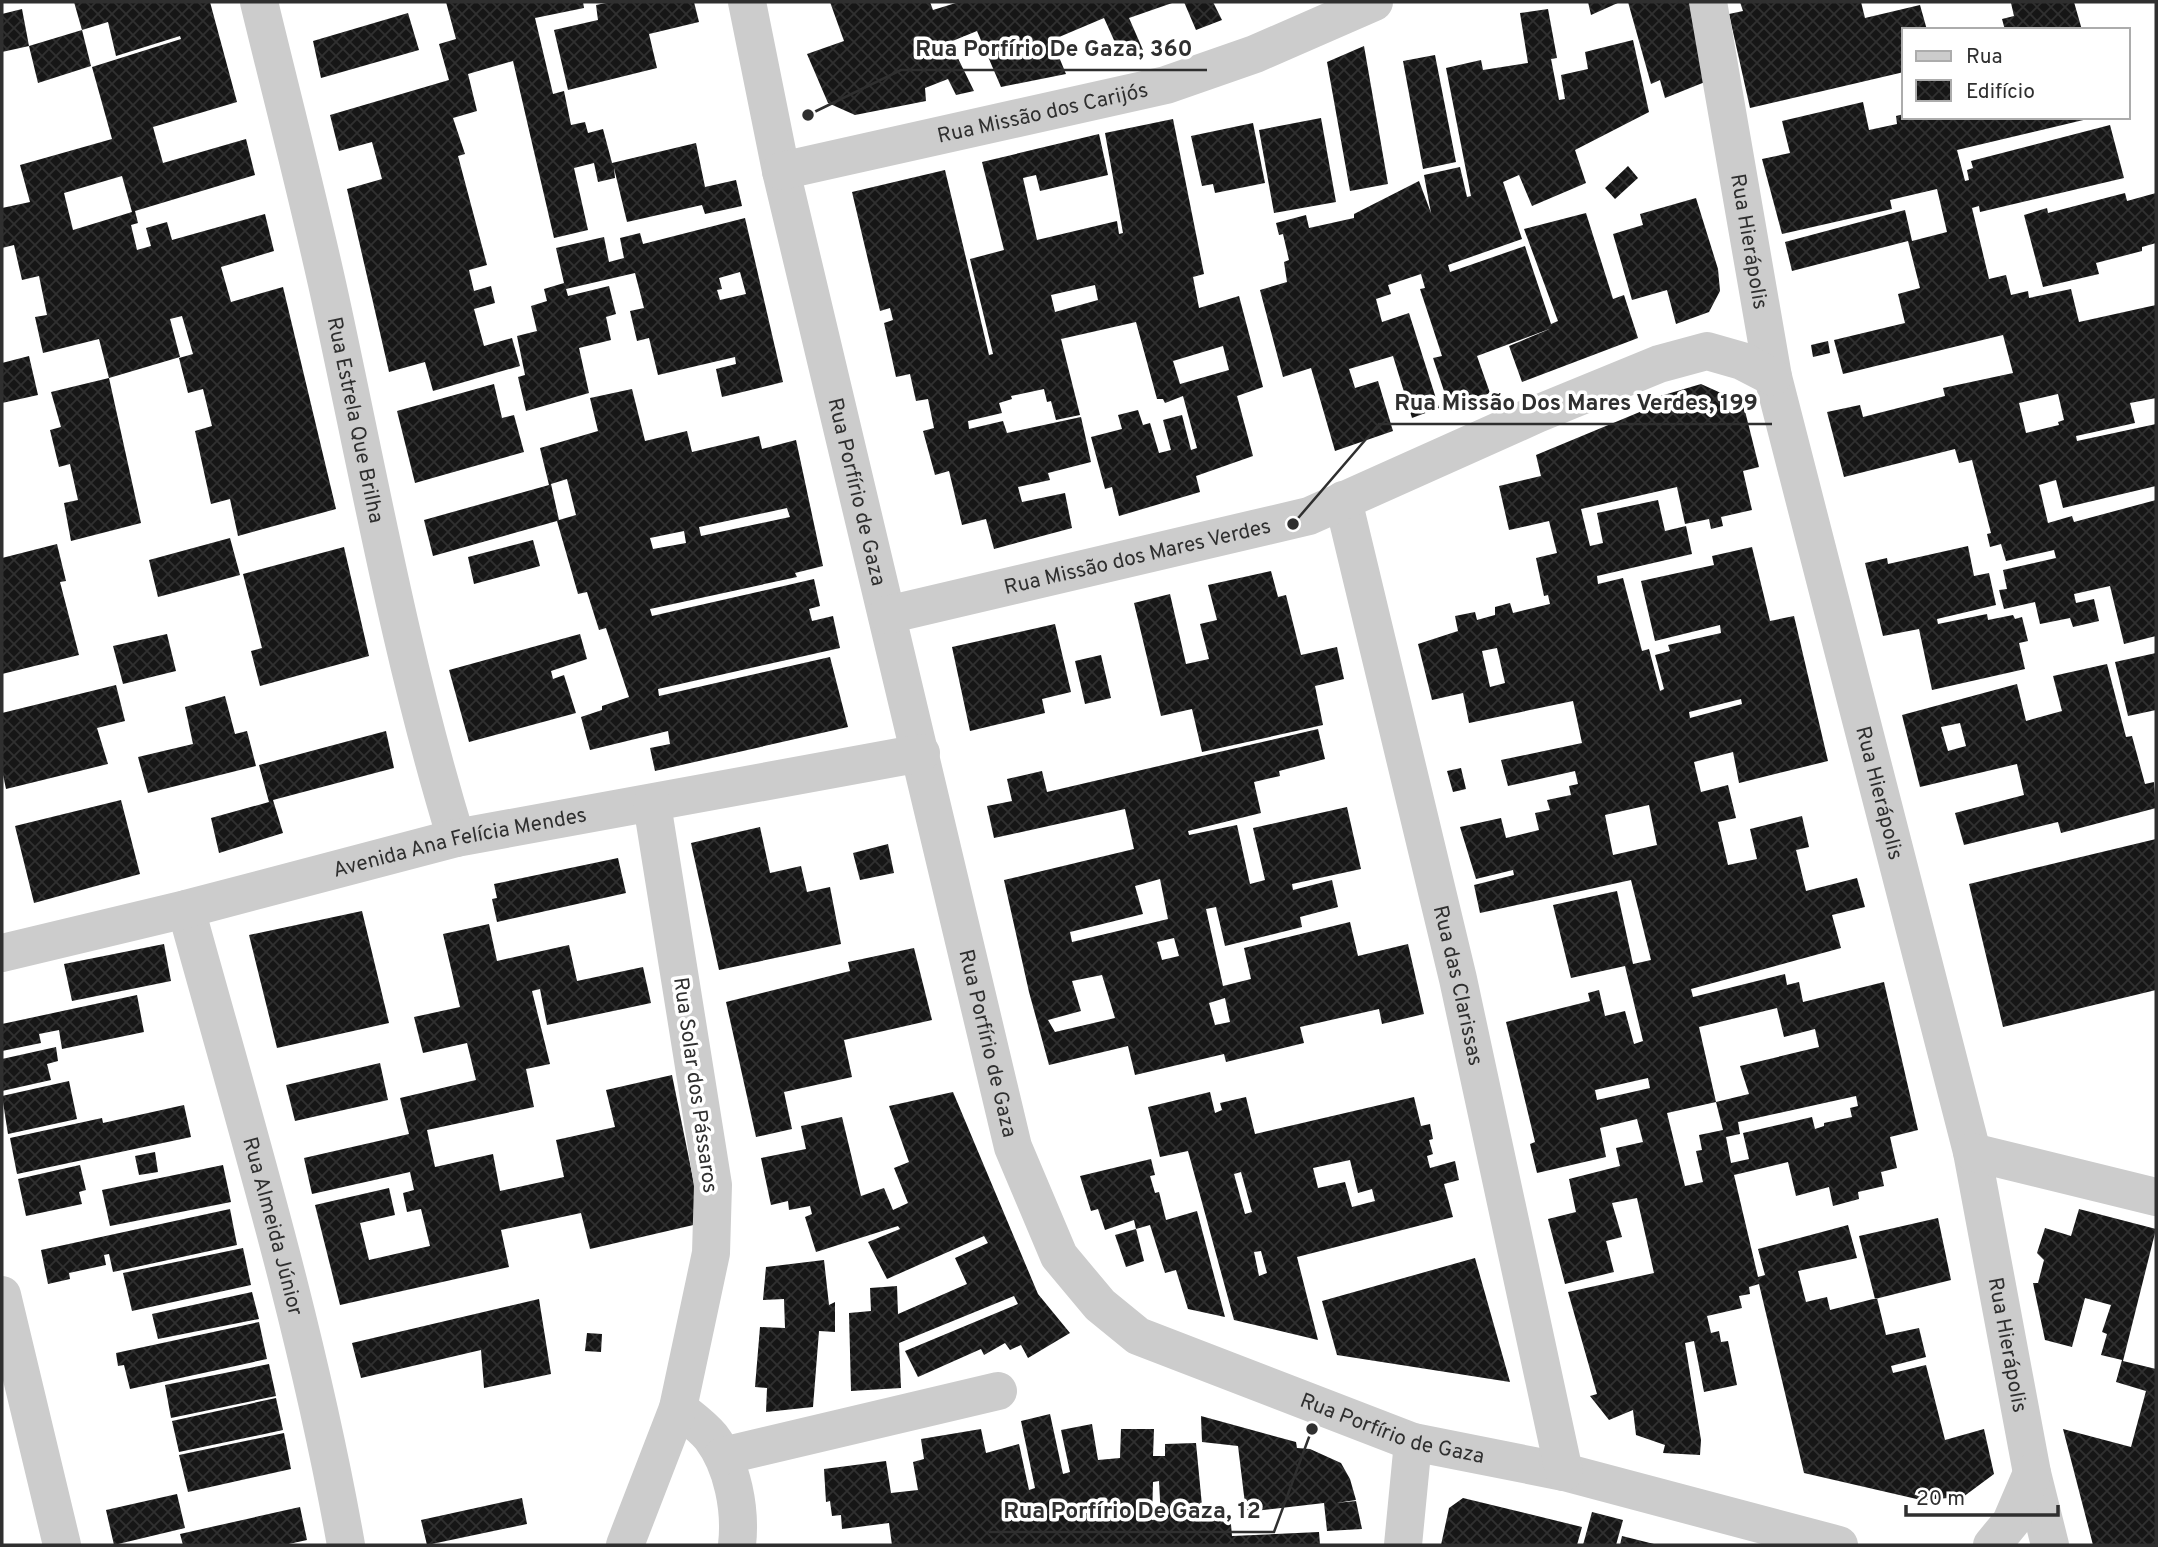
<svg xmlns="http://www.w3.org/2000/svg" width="2158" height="1547" font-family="Overpass,sans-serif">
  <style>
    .building { fill: url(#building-cross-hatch); fill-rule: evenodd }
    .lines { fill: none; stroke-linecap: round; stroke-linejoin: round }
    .minor { stroke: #ccc; stroke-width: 38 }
    .labels { text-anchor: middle; stroke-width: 7; stroke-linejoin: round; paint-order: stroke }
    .street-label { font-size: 21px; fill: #2f2f2f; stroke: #fff }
    .leader { fill: none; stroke: #2f2f2f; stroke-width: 2.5 }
    .callout-dot { fill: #2f2f2f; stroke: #fff; stroke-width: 2.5 }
    .callout-label { font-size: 23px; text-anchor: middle; font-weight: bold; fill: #2f2f2f; stroke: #fff; stroke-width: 7; stroke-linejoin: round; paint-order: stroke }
  </style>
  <defs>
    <pattern id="building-cross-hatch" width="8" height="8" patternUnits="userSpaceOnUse" patternTransform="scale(1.75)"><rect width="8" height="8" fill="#161616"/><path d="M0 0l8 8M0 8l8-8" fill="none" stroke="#303030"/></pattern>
  </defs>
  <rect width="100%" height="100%" fill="#fff"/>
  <path class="building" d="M74,2H210L237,102L153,127L163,163L246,139L255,175L135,211L138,223L131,225L137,250L151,246L146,228L167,222L172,240L265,214L274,251L221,267L231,302L283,287L336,509L238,536L230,499L211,504L195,431L212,426L203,389L188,393L179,358L193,354L182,316L170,319L180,357L109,378L99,339L43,353L35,317L47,315L39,276L22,280L14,245L2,248V208L30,202L20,165L112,139L92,67L181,39L180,36L116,56L108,22L82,30ZM122,176L132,212L73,230L64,193Z
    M446,2H583L584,8L535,18L553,94L564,91L571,125L585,122L588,133L603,129L612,163L696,143L705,187L736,180L742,206L705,214L702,205L627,222L614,168L615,178L598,182L594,163L574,168L588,230L554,238L513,61L468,74L477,111L453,118L465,154L458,156L487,265L469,270L474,291L491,286L495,303L474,309L484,346L512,338L520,366L433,391L425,362L389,372L347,189L382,179L372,142L339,151L330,115L449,80L439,44L456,39Z
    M611,2H694L699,22L649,34L657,68L568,90L554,30L598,20L596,5Z
    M830,2H930L933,10L959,2H1175L1129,18L1143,50L1122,58L1104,18L1052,40L1066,74L1001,87L977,31L950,42L974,91L956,95L948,79L925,88L926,101L855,115L828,103L807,54L844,41Z
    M1184,2H1213L1222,20L1196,30Z
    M1588,2H1620L1591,15Z
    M1628,2H1697L1715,78L1665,98L1660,80L1651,84Z
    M1740,2H1861L1865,18L1920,5L1927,30H1904V72L1750,108L1729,14L1743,11Z
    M2016,2H2074L2082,30H2005L2002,19L2014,16L2011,3Z
    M22,9L29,46L82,30L91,66L38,83L29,46L2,52V14Z
    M1548,9L1557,58L1551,59L1559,100L1565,99L1561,75L1588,69L1585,52L1633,40L1649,112L1575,150L1586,183L1532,206L1519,175L1503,182L1522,239L1448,265L1450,272L1525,246L1551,324L1558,321L1524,229L1586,213L1613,299L1624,295L1638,338L1522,382L1509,346L1552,328L1477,356L1490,393L1450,409L1433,358L1442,356L1420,289L1425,288L1421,274L1388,285L1391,294L1376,299L1382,322L1409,313L1439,408L1412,418L1393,356L1349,369L1355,388L1378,381L1393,431L1335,451L1311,368L1283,377L1260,290L1287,282L1284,262L1289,260L1283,234L1279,235L1276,223L1306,215L1309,228L1354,218V214L1419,181L1431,213L1424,175L1460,167L1467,197L1471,196L1446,68L1481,60L1483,70L1528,63L1520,13Z
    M408,13L419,50L321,78L313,41Z
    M1364,46L1388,184L1350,191L1327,62Z
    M1435,55L1456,162L1423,169L1403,61Z
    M1863,102L1869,130L1897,124L1896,116L1904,114V117H2096L1957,150L1965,181L1969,180L1967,170L1973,168L1971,161L2110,125L2124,178L1980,212L1979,206L1972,208L1989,279L2006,275L2011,295L2028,291L2029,298L2071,289L2079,322L2156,305V398L2130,403L2135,423L2076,436L2077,441L2156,424V486L2063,508L2056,480L2039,485L2048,523L2072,516L2074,522L2156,500V636L2124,644L2110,586L2074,594L2076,603L2094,599L2099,621L2073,627L2070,618L2040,624L2035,602L2004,609L1999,590L2007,589L2003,570L2056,558L2054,550L2006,561L2001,544L1990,547L1987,534L1991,533L1972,460L1959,463L1955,449L1844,477L1827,412L1860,405L1863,417L1945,396L1943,388L2013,373L2003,335L1843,374L1834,340L1905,323L1898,294L1920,288L1908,241L1792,271L1785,242L1905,210L1912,241L1947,232L1937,189L1890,200L1892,209L1782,234L1762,159L1790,153L1782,121ZM2058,394L2064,420L2058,422L2059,425L2026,433L2019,403Z
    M1321,118L1336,202L1274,213L1259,130Z
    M1173,119L1204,274L1193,277L1199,308L1239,296L1263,387L1237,396L1253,456L1196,476L1200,492L1119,516L1112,487L1105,489L1091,437L1122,429L1118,415L1138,410L1143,425L1150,423L1159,453L1171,450L1163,420L1182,415L1191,450L1197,448L1183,396L1165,403L1163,399H1157L1136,322L1061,339L1080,415L1056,420L1051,401L1047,402L1044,389L1011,396L1012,399L999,403L1002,413L968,421L969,429L1003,421L1007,433L1081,417L1091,462L1048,473L1050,480L1018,487L1022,502L1065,493L1072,528L994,549L986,519L962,525L949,471L935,475L923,431L934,428L928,399L916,401L910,374L896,377L884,323L893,320L890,308L880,311L852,192L945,170L989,355L993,354L970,259L1004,250L982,162L1099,134L1108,175L1040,191L1036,175L1023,178L1037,240L1117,221L1119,234L1123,233L1105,133ZM1095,285L1098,300L1055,312L1051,295ZM1223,346L1229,370L1180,384L1173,361Z
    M1253,123L1265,183L1215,193L1213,184L1202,186L1191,136Z
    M1628,166L1638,178L1615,199L1605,188Z
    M2125,193L2127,201L2156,193V243L2142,247V251L2096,263L2099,274L2043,287L2024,215L2047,208L2048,213Z
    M1696,198L1718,269L1720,291L1709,312L1676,324L1667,290L1632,300L1613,234L1643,225L1640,214Z
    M745,218L783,382L722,397L716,369L736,364L735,357L658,375L649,338L637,341L630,311L644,308L635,273L566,289L568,296L609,286L616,314L606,317L611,340L579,348L589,393L526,411L518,377L525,375L517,336L537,331L531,306L547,301L544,289L564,283L556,248L604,237L609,262L624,258L620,238L640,233L643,244ZM740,272L746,294L720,300L717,290L722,289L719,278Z
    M1828,341L1830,353L1813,357L1811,345Z
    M29,356L38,395L2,403V363Z
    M109,378L141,523L71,541L64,503L78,500L70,464L59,467L50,430L61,427L51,392Z
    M494,384L502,418L514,415L524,452L415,483L397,411Z
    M1701,384L1743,403L1759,467L1743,471L1752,510L1721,517L1723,526L1711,529L1709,519L1685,524L1677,487L1581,509L1590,546L1603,543L1597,513L1658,500L1665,531L1686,526L1692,554L1597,576L1598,584L1623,578L1642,651L1649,649L1660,691L1664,689L1655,655L1670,651L1668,645L1721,633L1720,625L1655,641L1641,581L1714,565L1712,556L1752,547L1770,621L1794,616L1828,761L1739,783L1733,752L1694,762L1701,792L1728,785L1736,818L1718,822L1728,865L1757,859L1750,829L1802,816L1809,847L1796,850L1806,891L1857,878L1865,907L1832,915L1841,948L1691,989L1693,997L1785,974L1787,985L1799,982L1803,1002L1884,982L1918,1130L1890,1137L1897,1168L1881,1172L1884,1186L1858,1192L1859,1199L1833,1206L1829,1187L1796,1196L1788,1162L1734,1175L1758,1277L1765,1275L1758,1249L1848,1225L1857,1258L1798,1271L1806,1302L1827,1297L1830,1310L1877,1298L1886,1335L1919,1328L1926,1357L1891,1366L1893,1373L1926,1365L1945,1440L1984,1429L1994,1474L1963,1497L1921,1500L1804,1473L1759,1284L1749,1287L1750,1294L1739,1296L1742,1308L1707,1316L1711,1333L1719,1331L1721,1342L1728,1341L1737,1385L1704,1392L1694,1341L1685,1343L1701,1440L1700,1455L1663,1453L1665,1445L1636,1435L1633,1410L1609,1420L1590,1396L1597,1394L1568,1292L1654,1273L1637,1198L1612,1203L1622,1237L1606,1241L1614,1272L1565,1284L1548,1219L1576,1212L1569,1179L1620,1166L1616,1148L1643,1142L1637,1119L1600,1128L1606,1157L1537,1173L1530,1144L1535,1142L1506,1022L1590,1001L1588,993L1599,990L1605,1016L1625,1011L1634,1044L1643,1041L1625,966L1571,978L1553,905L1617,891L1633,964L1651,960L1631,880L1480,913L1474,885L1514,875L1513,870L1476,879L1460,827L1501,818L1506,838L1539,830L1535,813L1550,810L1547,800L1571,795L1569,786L1578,784L1575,771L1508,786L1501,760L1582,743L1573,701L1469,723L1463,693L1432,700L1418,644L1458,631L1455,616L1475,612L1477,620L1495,615V607L1510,603L1513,613L1550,604L1548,595L1544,596L1536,558L1557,553L1549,521L1509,530L1499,486L1541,476L1536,455L1659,404L1657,397ZM1497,648L1505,683L1490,687L1482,651ZM1741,699L1742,704L1690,718L1689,712ZM1649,805L1657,845L1613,855L1605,815ZM1777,1008L1784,1037L1815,1029L1819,1047L1740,1066L1749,1094L1716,1102L1723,1130L1699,1135L1702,1150L1696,1151L1703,1182L1685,1186L1667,1113L1716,1102L1699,1027ZM1648,1078L1650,1088L1597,1100L1595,1090ZM1856,1096L1858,1106L1850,1108L1852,1117L1824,1123V1126L1815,1129L1812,1117L1743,1133L1749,1159L1731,1163L1726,1137L1740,1134L1738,1122Z
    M632,389L645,441L687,431L692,452L759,436L762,449L796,440L823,566L795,573L797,577L650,609L652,616L814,579L820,606L809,609L812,621L833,616L840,648L658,689L659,696L830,657L848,727L655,771L650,748L670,744L668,731L590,750L581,717L602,710V706L629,697L606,628L599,630L587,592L578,594L557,521L433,556L424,520L549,485L540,448L598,431L590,398ZM567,479L576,515L559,520L551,484ZM787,508L790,517L701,536L699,527ZM684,531L686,543L653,549L650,538Z
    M230,538L240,575L158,597L149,560Z
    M533,540L540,566L474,584L468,557Z
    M57,544L66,581L60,582L79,655L2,674V558Z
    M1968,546L1974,576L1989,573L1996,605L1937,619L1938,624L1987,614L1988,620L2013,615L2015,619L2022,617L2028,641L2019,643L2025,669L1932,690L1919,629L1883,636L1865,563L1887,558L1888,564Z
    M344,547L369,656L260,686L251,651L262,648L243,574Z
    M1271,571L1278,597L1286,595L1301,655L1337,647L1344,679L1315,686L1323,725L1202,752L1192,709L1161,716L1134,603L1170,594L1186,664L1209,659L1200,624L1217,620L1208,585Z
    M1055,624L1071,692L1042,699L1045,713L970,731L952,647Z
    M167,634L176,671L123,684L113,646Z
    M580,634L587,659L551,671L553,679L564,675L576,713L469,742L449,670Z
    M2156,653V710L2128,716L2115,662Z
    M1101,655L1111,698L1085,704L1075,661Z
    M2107,664L2126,737L2132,736L2145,784L2154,782L2156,808L2061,833L2058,822L1964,845L1955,813L2024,795L2017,764L1920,787L1902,715L2017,684L2026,721L2062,711L2053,676ZM1960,723L1966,746L1948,751L1941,727Z
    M116,685L125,721L97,728L108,764L6,789L2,770V713Z
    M225,696L235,734L247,731L256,766L148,793L138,757L193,744L185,707Z
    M1318,729L1325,759L1279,771L1280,776L1254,782L1261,813L1188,831L1189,835L1237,825L1250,884L1265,880L1253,828L1347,807L1361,869L1292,884L1293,890L1332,880L1338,907L1300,917L1302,927L1225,946L1216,907L1206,909L1223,986L1251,979L1244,948L1350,922L1358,956L1408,944L1424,1014L1382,1024L1379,1009L1300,1027L1304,1043L1226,1062L1224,1054L1135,1075L1128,1046L1049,1065L1029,992L1004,880L1134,849L1125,809L994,838L987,806L1012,801L1007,779L1042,771L1047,792ZM1160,879L1168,919L1072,942L1070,932L1143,914L1135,886ZM1174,938L1179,956L1162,960L1157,942ZM1102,975L1115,1018L1055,1032L1048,1020L1081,1011L1072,981ZM1225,998L1230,1022L1215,1025L1209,1003Z
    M386,731L394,768L273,800L283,833L219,853L211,818L269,802L259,765Z
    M1461,768L1466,789L1453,792L1447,771Z
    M121,800L140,874L34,903L15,826Z
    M760,827L770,873L801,866L807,892L830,887L841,944L719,970L691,843Z
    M2156,839V990L2003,1027L1969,884Z
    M888,844L894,873L860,880L853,853Z
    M618,858L626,893L497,922L492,899L497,898L494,884Z
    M362,911L389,1023L277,1048L249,935Z
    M489,924L497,961L569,945L577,981L643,967L651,1003L547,1025L540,989L532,991L550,1064L526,1069L534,1107L427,1130L435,1167L493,1154L500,1191L564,1177L556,1140L615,1127L606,1090L672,1075L702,1223L590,1249L581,1213L501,1230L509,1267L340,1305L315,1205L389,1188L395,1215L360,1223L369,1260L430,1246L421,1209L407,1212L403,1193L414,1190L410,1172L312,1194L304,1158L409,1134L400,1098L476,1080L467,1043L423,1053L414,1017L460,1007L443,934Z
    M164,944L171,981L72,1001L64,964Z
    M914,948L932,1020L844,1040L852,1077L784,1092L792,1129L756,1137L726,1002L850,971L848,962Z
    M137,995L144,1032L62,1049L59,1030L39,1034L41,1043L2,1051V1024Z
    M56,1047L58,1061L47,1064L51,1080L2,1091V1059Z
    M380,1063L388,1100L295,1121L286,1085Z
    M69,1081L77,1119L8,1134L2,1096Z
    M953,1092L1038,1294L1070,1333L1028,1358L1021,1345L1010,1350L1005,1343L984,1355L981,1349L918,1377L905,1351L1018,1304L1014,1296L899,1343L901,1388L851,1391L849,1313L871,1311L870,1288L897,1286L898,1314L967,1284L955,1258L988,1243L984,1236L887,1279L868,1242L900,1229L898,1226L816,1252L805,1217L812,1214L810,1206L789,1210L788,1201L771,1205L761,1158L806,1149L801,1126L842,1117L861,1196L884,1188L893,1210L908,1203L894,1168L909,1162L889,1106Z
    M1210,1092L1215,1113L1222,1110L1220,1103L1246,1097L1255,1134L1414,1097L1421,1126L1430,1124L1433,1139L1429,1140L1433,1154L1427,1156L1430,1168L1455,1161L1459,1180L1444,1184L1453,1217L1297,1257L1318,1340L1234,1320L1188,1151L1160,1157L1148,1107ZM1350,1160L1358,1193L1372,1189L1375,1201L1352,1207L1345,1182L1318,1188L1313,1168ZM1241,1172L1252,1212L1245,1214L1234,1174ZM1261,1251L1267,1273L1259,1276L1254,1252Z
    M184,1105L191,1137L17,1174L10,1138L102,1118L103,1123Z
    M155,1152L158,1172L139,1175L135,1156Z
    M1151,1159L1155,1175L1150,1176L1155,1193L1159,1192L1166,1220L1197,1211L1225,1317L1188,1309L1176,1270L1165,1273L1150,1225L1136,1229L1134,1220L1105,1230L1098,1209L1091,1211L1080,1176Z
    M80,1165L86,1190L79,1192L82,1204L26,1216L18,1179Z
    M223,1165L231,1202L110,1226L102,1190Z
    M230,1209L237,1245L113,1272L109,1254L104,1255L106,1265L69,1273L70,1279L48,1284L41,1250Z
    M2079,1209L2156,1229L2123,1361L2156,1369V1545H2093L2063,1429L2131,1447L2146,1391L2116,1382L2122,1360L2101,1355L2107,1334L2102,1332L2111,1305L2085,1298L2072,1347L2045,1340L2033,1283H2038L2044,1260L2037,1253L2045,1228L2071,1236Z
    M1938,1218L1951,1280L1875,1299L1859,1236Z
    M1136,1229L1144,1261L1126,1267L1115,1235Z
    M243,1248L251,1285L132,1311L123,1273Z
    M1475,1258L1510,1382L1337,1355L1322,1301Z
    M824,1260L829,1305L835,1302V1332L819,1331L813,1407L766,1412L767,1388L755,1387L760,1327L785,1328L784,1299L763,1300L766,1267Z
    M252,1292L259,1319L158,1339L152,1314Z
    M539,1299L551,1374L484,1388L481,1350L361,1378L352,1343Z
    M259,1322L267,1359L130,1389L124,1365L118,1366L116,1353Z
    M587,1333L602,1334L601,1352L585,1351Z
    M269,1364L276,1396L171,1418L165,1385Z
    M276,1398L283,1430L179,1452L172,1421Z
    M1050,1414L1063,1474L1070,1472L1061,1430L1092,1424L1098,1460L1120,1458L1121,1429H1154L1153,1456H1165V1444L1196,1443L1203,1516L1230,1513L1232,1536L1319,1532L1320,1545H892L889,1523L842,1529L841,1515L832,1516L830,1501L826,1502L824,1469L886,1461L891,1493L918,1490L913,1462L924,1459L921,1439L981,1429L986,1453L1019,1444L1029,1490L1035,1488L1021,1421ZM1159,1481L1161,1519L1152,1520L1153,1482Z
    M1201,1416L1296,1442L1297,1448L1310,1449L1341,1463L1350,1479L1356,1500L1336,1503L1356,1501L1362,1529L1327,1531L1324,1503L1246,1512L1238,1446L1202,1442Z
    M284,1433L291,1469L188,1492L179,1455Z
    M177,1494L185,1528L114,1545L106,1510Z
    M522,1498L527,1524L427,1545L421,1520Z
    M1463,1498L1582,1527L1577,1545H1441L1449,1508Z
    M300,1507L307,1540L284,1545H183L180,1534Z
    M1592,1512L1623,1520L1616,1545H1583Z
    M1622,1536L1654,1544V1545H1620Z"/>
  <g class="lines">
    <g class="minor">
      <path id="s1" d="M259,2C284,105 311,208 333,311C371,488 403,665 456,838"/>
      <path id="s2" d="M747,2L781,171L1013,1147L1059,1256L1100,1305L1138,1336L1413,1442L1564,1472L1839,1545"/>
      <path id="s3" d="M1708,2L1773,377L1972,1152L2032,1473L2050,1545"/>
      <path id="s4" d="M781,171L1166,85L1255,54L1374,2"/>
      <path id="s5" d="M1343,500L1458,979L1564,1472"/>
      <path id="s6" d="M887,615L1309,516L1537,414L1659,364L1707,351L1742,361L1773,377"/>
      <path id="s7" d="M186,909C244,1119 308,1330 346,1545"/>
      <path id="s8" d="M2,953L186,909L456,838L921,753"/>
      <path d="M1972,1152L2156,1197"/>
      <path d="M2,1295L62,1545"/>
      <path d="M678,1408C689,1417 702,1426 711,1437C733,1466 741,1510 737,1545"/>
      <path d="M723,1456L998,1391"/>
      <path d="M625,1545L678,1408L711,1253L713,1185L652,804"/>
      <path d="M1403,1545L1413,1442"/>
      <path d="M1992,1545L2011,1522L2032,1473"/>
    </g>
  </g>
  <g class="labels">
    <g class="street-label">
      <text dy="7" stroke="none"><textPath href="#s4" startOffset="268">Rua Missão dos Carijós</textPath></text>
      <text dy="7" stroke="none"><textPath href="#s3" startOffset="243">Rua Hierápolis</textPath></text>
      <text dy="7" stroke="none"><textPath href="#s1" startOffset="429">Rua Estrela Que Brilha</textPath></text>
      <text dy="7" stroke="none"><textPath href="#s2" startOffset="502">Rua Porfírio de Gaza</textPath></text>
      <text dy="7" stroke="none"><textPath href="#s6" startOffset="257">Rua Missão dos Mares Verdes</textPath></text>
      <text dy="7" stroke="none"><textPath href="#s3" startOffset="810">Rua Hierápolis</textPath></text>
      <text dy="7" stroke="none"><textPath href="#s8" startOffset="471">Avenida Ana Felícia Mendes</textPath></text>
      <text dy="7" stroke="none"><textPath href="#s5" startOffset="499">Rua das Clarissas</textPath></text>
      <text dy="7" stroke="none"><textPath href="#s2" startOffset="1069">Rua Porfírio de Gaza</textPath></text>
      <text transform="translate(696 1085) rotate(82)" y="7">Rua Solar dos Pássaros</text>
      <text dy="7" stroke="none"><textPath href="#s7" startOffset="329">Rua Almeida Júnior</textPath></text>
      <text dy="7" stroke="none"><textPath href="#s3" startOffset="1377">Rua Hierápolis</textPath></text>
      <text dy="7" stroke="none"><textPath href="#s2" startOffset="1678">Rua Porfírio de Gaza</textPath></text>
    </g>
  </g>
  <path class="leader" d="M808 115L901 70H1207M1293 524L1379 424H1772M1312 1429L1274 1532H989"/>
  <g class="callout-dot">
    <circle cx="808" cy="115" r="7"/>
    <circle cx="1293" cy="524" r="7"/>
    <circle cx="1312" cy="1429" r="7"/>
  </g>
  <g class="callout-label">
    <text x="1054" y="56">Rua Porfírio De Gaza, 360</text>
    <text x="1576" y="410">Rua Missão Dos Mares Verdes, 199</text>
    <text x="1132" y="1518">Rua Porfírio De Gaza, 12</text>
  </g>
  <rect width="2158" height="1547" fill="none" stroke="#2f2f2f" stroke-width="7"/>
  <rect x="1902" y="28" width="228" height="91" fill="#ffffff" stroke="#acacac" stroke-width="2"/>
  <rect x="1916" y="51" width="35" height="10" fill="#cccccc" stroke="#acacac" stroke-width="2"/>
  <text x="1966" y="63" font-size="21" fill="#2f2f2f">Rua</text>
  <rect x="1916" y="80" width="35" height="21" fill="url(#building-cross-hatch)" stroke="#acacac" stroke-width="2"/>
  <text x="1966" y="98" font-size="21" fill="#2f2f2f">Edifício</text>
  <path d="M1906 1505v10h152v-10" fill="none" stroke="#2f2f2f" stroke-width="3.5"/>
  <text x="1916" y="1505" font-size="21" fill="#2f2f2f" stroke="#ffffff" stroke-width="5" paint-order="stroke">20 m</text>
</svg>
